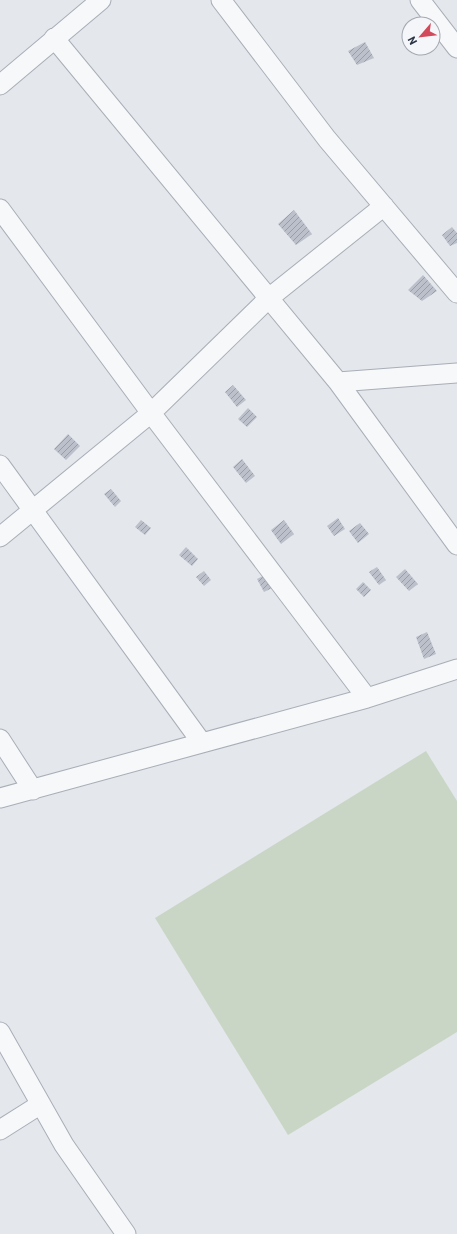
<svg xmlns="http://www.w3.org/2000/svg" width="457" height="1234" font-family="Barlow,sans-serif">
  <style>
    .grass { fill: #c9d6c5 }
    .building { fill: url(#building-hatch) }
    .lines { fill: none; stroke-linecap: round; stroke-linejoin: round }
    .minor-casing { stroke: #a9aeb7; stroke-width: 21 }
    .minor { stroke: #f7f8fa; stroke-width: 19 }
  </style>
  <defs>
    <pattern id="building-hatch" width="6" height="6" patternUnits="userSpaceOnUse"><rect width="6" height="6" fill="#bbc0ca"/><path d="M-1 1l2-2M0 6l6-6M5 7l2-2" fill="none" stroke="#989da6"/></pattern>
  </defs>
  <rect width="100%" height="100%" fill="#e4e7ec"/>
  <path class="grass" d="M426,751L457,801V1032L288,1135L155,918Z"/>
  <path class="building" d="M365,42L374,58L357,65L348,51Z
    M294,210L312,234L296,245L278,224Z
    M452,227L457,233V243L450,246L442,235Z
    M423,275L437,291L422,301L408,290Z
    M233,385L246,400L237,407L225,392Z
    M248,408L257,417L247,427L238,419Z
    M68,434L80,446L66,460L54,449Z
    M242,459L255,476L246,483L233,467Z
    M111,489L121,501L115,507L104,494Z
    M338,518L345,529L334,536L327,526Z
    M141,520L151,528L145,535L135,527Z
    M284,520L294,534L281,544L271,530Z
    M360,523L369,534L358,543L349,531Z
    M186,547L198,559L192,566L179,555Z
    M377,567L386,580L379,585L369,572Z
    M405,569L418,584L409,591L396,577Z
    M204,571L211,580L204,586L196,577Z
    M265,575L272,588L264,592L257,579Z
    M363,582L371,590L364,597L356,589Z
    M427,632L436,654L424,659L416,637Z"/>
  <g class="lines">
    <g class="minor-casing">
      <path id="minor" d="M221,0L327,139L457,293
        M420,0L457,48
        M54,38L338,382L457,373
        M0,85L101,0
        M0,209L151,413L367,698
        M338,382L457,545
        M0,465L202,743
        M0,537L151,413L269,298L384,206
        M0,739L33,790
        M0,798L367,698L457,669
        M0,1032L64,1145L126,1234
        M0,1130L41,1104"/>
    </g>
    <use href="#minor" class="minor"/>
  </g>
  <g transform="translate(421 36) rotate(242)"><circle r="19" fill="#f4f6f9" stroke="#a4a8b1"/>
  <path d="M0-3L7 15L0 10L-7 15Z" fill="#d1495b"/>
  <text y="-6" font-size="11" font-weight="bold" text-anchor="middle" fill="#2b3445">N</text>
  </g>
</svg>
